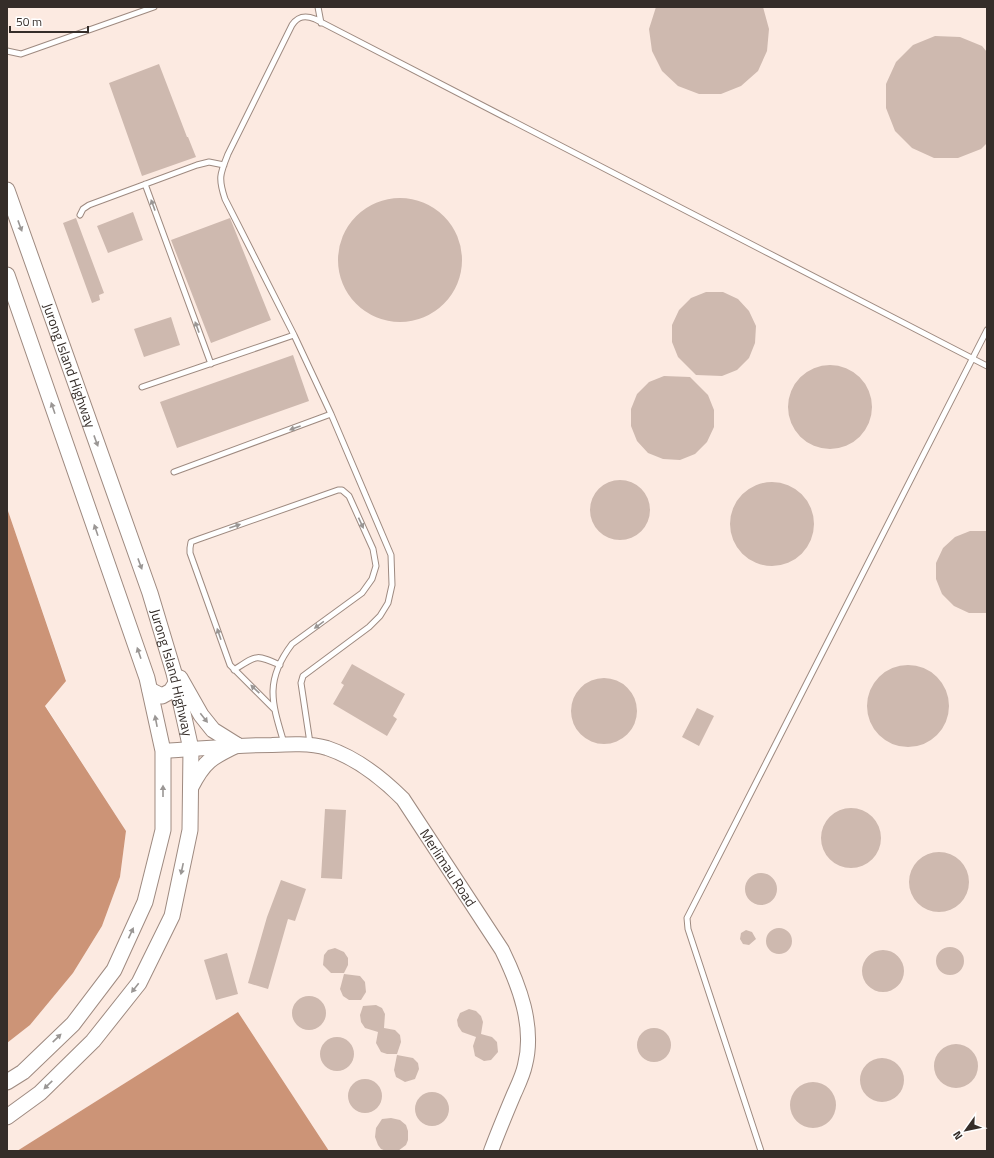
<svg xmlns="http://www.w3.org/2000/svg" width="994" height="1158" font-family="'Titillium Web',sans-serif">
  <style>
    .built { fill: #fceae1 }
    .water { fill: #cc9477 }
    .building { fill: #ceb9af }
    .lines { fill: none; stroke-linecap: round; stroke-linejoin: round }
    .lane-casing { stroke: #9e8a80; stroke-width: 7 }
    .secondary-casing { stroke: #9e8a80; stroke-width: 16 }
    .primary-casing { stroke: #9e8a80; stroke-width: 17 }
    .lane { stroke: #fff; stroke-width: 5 }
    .secondary { stroke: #fff; stroke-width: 14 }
    .primary { stroke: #fff; stroke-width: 15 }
    .oneway { fill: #9a9694 }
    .labels { text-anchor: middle; stroke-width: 3.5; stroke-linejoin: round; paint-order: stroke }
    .street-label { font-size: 14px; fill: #352d29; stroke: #fff }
  </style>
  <rect width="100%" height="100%" fill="#fcf7f5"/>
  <path class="built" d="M7,7H987V1151H329L238,1012L17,1151H7V1043L30,1025L73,973L102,926L120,877L126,831L45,705L66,680L7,508Z"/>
  <path class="water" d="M7,508L66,681L45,706L126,831L120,877L102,926L73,973L30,1025L7,1043Z
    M238,1012L329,1151H17Z"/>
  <path class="building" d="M656,7H763L769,29L767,51L758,71L741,86L721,94H699L678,86L662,71L652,51L649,29Z
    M935,36L960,37L982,46L987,52V143L981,149L958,158H934L912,148L895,131L886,108V84L896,62L913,45Z
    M159,64L187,137H188L196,157L142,176L109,83Z
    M338 260a62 62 0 1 1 124 0a62 62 0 1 1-124 0Z
    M133,212L143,240L108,253L97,226Z
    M76,218L104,293L99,295L100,300L92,303L63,223Z
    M230,218L271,320L211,343L171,240Z
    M706,292H723L738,299L749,311L756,326L755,343L749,358L737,370L722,376L696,375L678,357L672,342V325L679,310L691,298Z
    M171,317L180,345L144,357L134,329Z
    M293,355L309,401L177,448L160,402Z
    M788 407a42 42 0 1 1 84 0a42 42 0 1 1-84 0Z
    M664,376L690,377L708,395L714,410V427L707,442L695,454L680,460L663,459L648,453L637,441L631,426V409L637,394L649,382Z
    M590 510a30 30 0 1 1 60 0a30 30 0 1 1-60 0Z
    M730 524a42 42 0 1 1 84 0a42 42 0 1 1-84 0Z
    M970,531H987V613H969L954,606L942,594L936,579V563L943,548L955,537Z
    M352,664L405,694L393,716L397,719L387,736L333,704L344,685L341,683Z
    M867 706a41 41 0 1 1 82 0a41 41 0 1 1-82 0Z
    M571 711a33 33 0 1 1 66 0a33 33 0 1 1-66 0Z
    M697,708L714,716L699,746L682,737Z
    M821 838a30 30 0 1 1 60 0a30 30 0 1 1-60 0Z
    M325,809L346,810L342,879L321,878Z
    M909 882a30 30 0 1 1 60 0a30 30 0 1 1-60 0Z
    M745 889a16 16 0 1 1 32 0a16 16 0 1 1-32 0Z
    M281,880L306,889L295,921L288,919L268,989L248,983L267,917Z
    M766 941a13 13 0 1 1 26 0a13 13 0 1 1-26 0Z
    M746,930L752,932L756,939L749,945L743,944L740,939L741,933Z
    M936 961a14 14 0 1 1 28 0a14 14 0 1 1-28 0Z
    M335,948L344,952L348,958V965L344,973H331L323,965L324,955L328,950Z
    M862 971a21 21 0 1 1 42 0a21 21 0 1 1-42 0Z
    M227,953L238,994L216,1000L204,960Z
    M344,974L360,976L365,982L366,992L361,1000H349L343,996L340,989Z
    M292 1013a17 17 0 1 1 34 0a17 17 0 1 1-34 0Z
    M376,1005L382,1008L385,1014L384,1028L395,1030L400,1035L401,1042L397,1054H387L381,1052L376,1043L378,1032L365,1028L361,1022L360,1015L363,1006Z
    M469,1009L476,1011L481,1016L483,1022L481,1034L492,1037L497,1042L498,1052L491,1060L484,1061L475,1056L473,1046L476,1037L462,1032L458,1026L457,1020L460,1013Z
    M637 1045a17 17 0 1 1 34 0a17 17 0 1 1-34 0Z
    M320 1054a17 17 0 1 1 34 0a17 17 0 1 1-34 0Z
    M934 1066a22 22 0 1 1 44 0a22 22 0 1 1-44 0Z
    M397,1055L413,1058L418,1063L419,1069L415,1079L405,1082L396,1077L394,1070Z
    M860 1080a22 22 0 1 1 44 0a22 22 0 1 1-44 0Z
    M348 1096a17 17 0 1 1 34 0a17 17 0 1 1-34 0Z
    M790 1105a23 23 0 1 1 46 0a23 23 0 1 1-46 0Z
    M415 1109a17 17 0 1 1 34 0a17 17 0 1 1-34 0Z
    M391,1118L400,1120L406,1125L408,1131V1140L406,1145L398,1151H386L381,1149L378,1145L375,1137L376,1128L382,1119Z"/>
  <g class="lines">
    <g class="lane-casing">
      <path id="lane" d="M318,7L321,23
        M7,51L21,54L154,7
        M145,184L211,364
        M80,215L83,209L89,205L197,165L209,162L224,165
        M142,387L294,335
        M174,472L331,414
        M234,670C257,655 255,654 280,665
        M274,709L230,665L190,553V548L191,542L199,539L338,490H342L349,496L373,549L376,566L372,579L362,593L292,644C264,681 272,703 284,743
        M310,743L301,683L303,676L369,627L380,616L388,603L392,585L391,555L331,414L294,335L225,199C218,178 220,174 228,154L292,25C298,16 305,15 315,19L987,366
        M761,1151L688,929L687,918L987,330"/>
    </g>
    <g class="secondary-casing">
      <g id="secondary">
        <path id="s1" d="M163,751C199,749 236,745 272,745C290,744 310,743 327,748C357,758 381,777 403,799L502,950C519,985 535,1026 525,1065C523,1075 518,1085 514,1094C506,1113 498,1132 491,1151"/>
      </g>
    </g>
    <g class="primary-casing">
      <g id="primary">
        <path id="s2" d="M7,190L150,593L174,673L191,749L190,830L172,916L139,983L93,1041L40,1093L7,1117"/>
        <path d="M7,275L147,678L163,751V830L145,902L114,970L73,1024L23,1072L7,1082"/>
        <path d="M180,678L201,715L213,730L237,745"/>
        <path d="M150,690L162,696L171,691L176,683"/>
        <path d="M191,787C204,761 212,757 237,745"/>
      </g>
    </g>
    <use href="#lane" class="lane"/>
    <use href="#secondary" class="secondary"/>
    <use href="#primary" class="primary"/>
  </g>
  <defs><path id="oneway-solid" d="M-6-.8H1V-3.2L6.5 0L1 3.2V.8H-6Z"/></defs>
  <g class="oneway">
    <use href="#oneway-solid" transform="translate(153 205) rotate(-110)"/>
    <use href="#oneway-solid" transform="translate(20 226) rotate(70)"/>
    <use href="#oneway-solid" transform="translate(197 327) rotate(-110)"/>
    <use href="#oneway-solid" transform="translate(53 408) rotate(-109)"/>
    <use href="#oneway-solid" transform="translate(295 428) rotate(160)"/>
    <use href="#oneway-solid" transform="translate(96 441) rotate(70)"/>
    <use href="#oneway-solid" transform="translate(361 523) rotate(65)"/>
    <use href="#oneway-solid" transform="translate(235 526) rotate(-19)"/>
    <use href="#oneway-solid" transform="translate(96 530) rotate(-109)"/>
    <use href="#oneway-solid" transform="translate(140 564) rotate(70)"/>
    <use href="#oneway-solid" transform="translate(319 625) rotate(144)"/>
    <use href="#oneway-solid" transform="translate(219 634) rotate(-109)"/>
    <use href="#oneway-solid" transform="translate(139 653) rotate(-109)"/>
    <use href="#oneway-solid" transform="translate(255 689) rotate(-137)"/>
    <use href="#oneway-solid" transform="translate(204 718) rotate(52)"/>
    <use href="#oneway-solid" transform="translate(156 721) rotate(-101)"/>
    <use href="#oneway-solid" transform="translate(163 791) rotate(-90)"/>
    <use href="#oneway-solid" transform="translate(182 869) rotate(102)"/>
    <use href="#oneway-solid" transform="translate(131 933) rotate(-65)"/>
    <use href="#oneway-solid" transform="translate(135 988) rotate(128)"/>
    <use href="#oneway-solid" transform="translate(57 1038) rotate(-44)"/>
    <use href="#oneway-solid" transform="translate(48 1085) rotate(136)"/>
  </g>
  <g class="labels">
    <g class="street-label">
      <text dy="5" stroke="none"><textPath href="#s2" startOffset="186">Jurong Island Highway</textPath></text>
      <text dy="5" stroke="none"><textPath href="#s2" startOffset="510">Jurong Island Highway</textPath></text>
      <text dy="5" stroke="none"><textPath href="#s1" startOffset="339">Merlimau Road</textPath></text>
    </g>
  </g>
  <rect width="994" height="1158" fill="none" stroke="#352d29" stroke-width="16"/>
  <g transform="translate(966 1130) rotate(237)" stroke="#ffffff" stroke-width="3" paint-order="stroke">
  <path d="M0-3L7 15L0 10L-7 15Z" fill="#352d29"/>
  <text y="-6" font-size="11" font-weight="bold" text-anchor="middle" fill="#352d29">N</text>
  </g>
  <path d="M10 26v6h78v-6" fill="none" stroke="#352d29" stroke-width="2"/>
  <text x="16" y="26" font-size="12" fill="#352d29" stroke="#ffffff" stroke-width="3" paint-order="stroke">50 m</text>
</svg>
